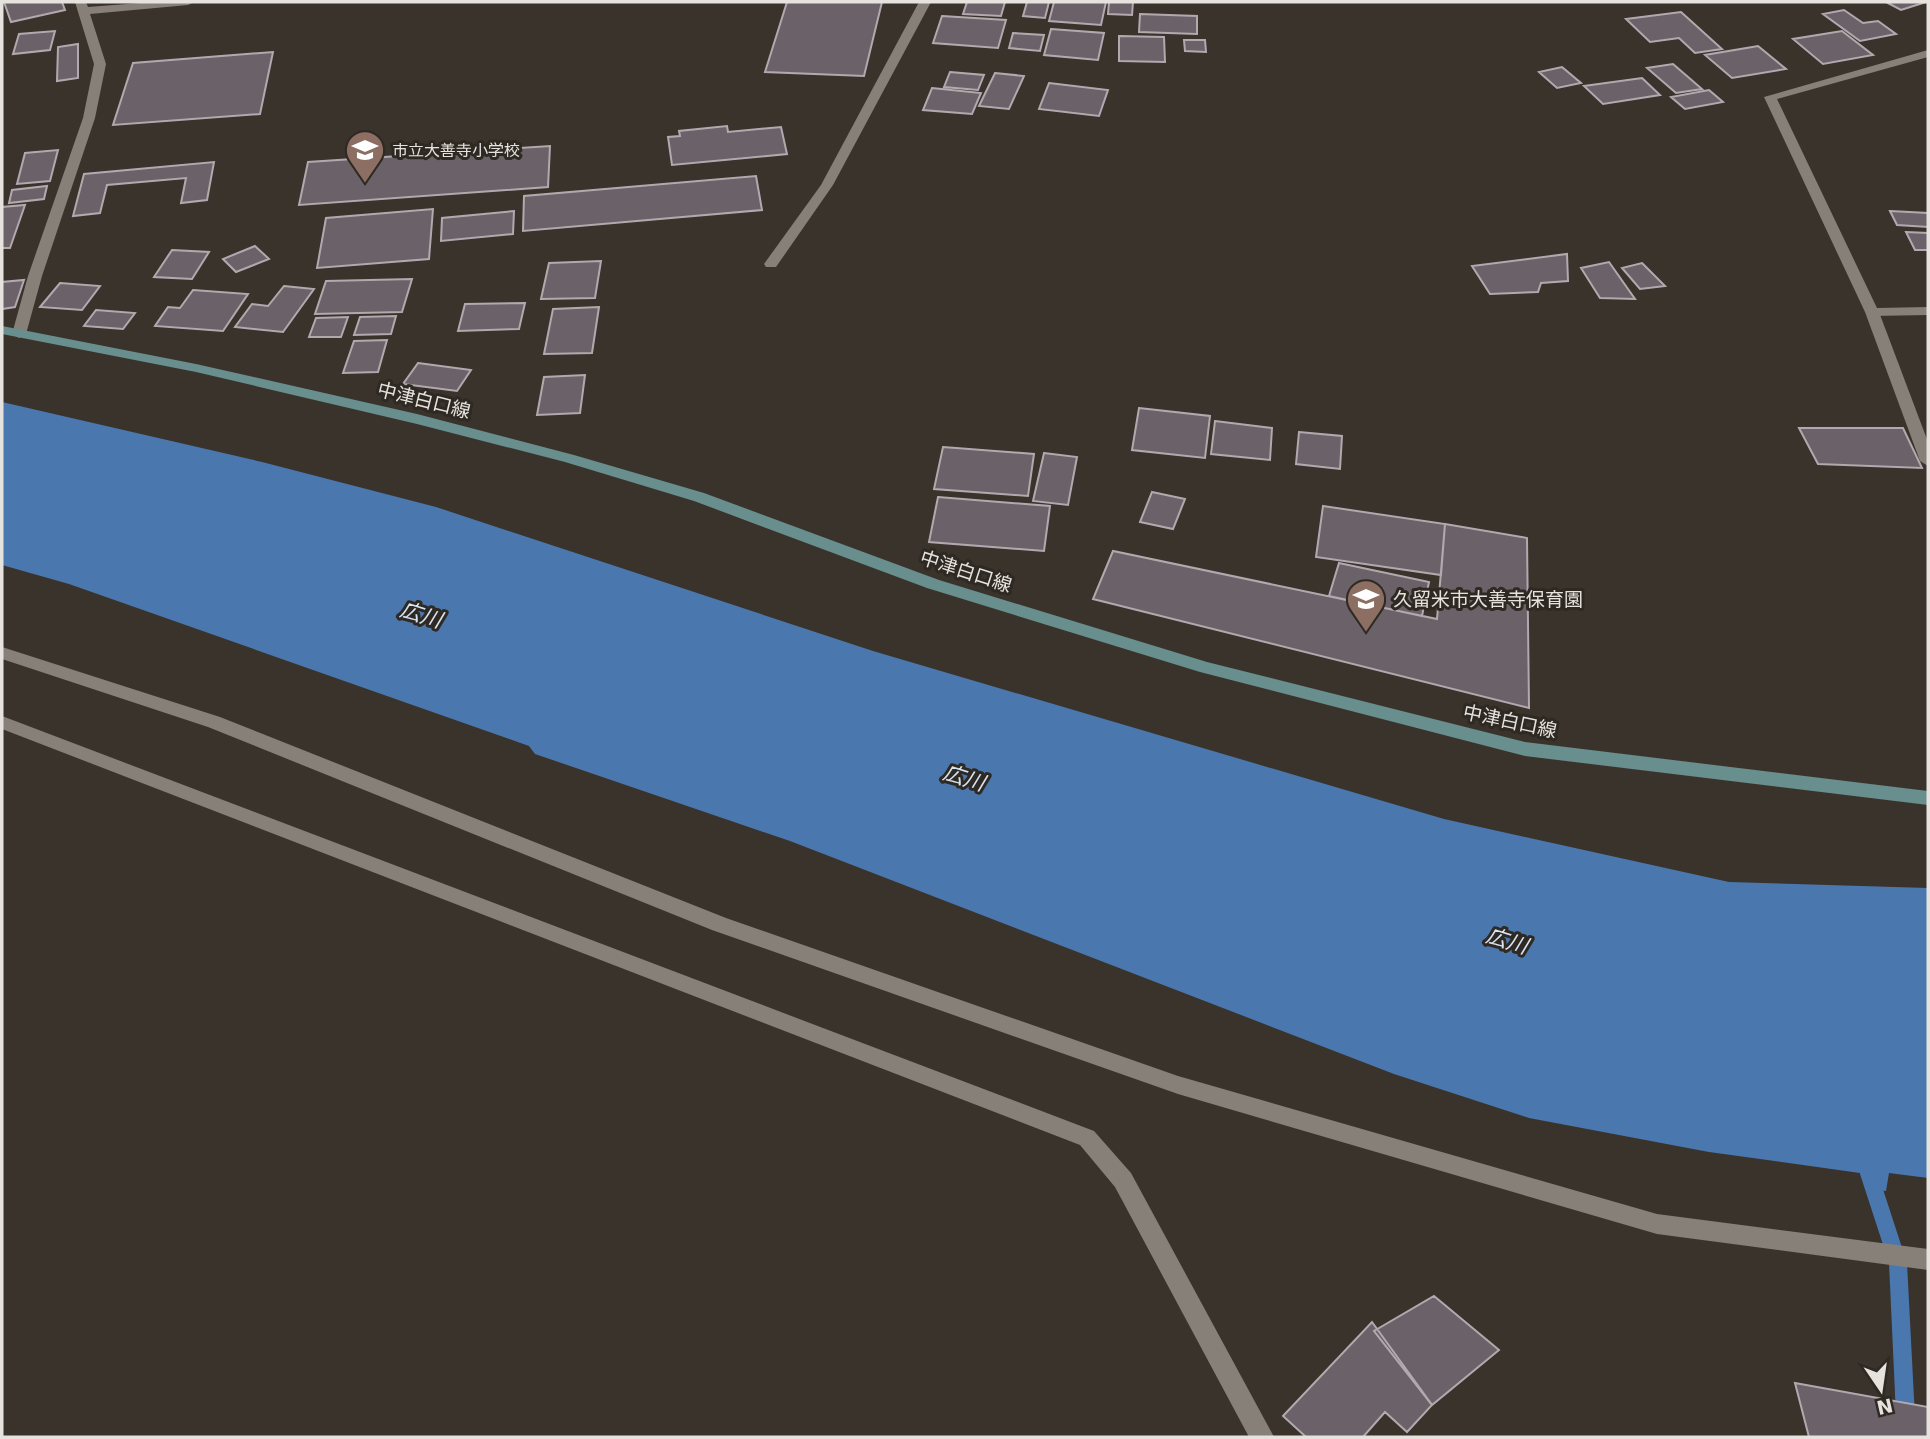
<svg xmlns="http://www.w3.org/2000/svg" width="1930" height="1439" font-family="'DejaVu Sans','Noto Sans JP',sans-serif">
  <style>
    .water { fill: #4a78ae }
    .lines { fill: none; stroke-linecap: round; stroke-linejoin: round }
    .stream { fill: #4a78ae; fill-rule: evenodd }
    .building { fill: #6a6268; stroke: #b2a9af; stroke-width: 2 }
    .lane { fill: #878078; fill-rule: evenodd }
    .street { fill: #878078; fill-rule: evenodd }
    .secondary { fill: #688e8e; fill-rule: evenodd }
    .labels { text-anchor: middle; stroke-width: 6; stroke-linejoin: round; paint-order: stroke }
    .far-poi-label { font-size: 16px; fill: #e6e2de; stroke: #2e2922; text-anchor: start }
    .street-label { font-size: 19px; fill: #e6e2de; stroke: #2e2922 }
    .poi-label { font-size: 19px; fill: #e6e2de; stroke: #2e2922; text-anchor: start }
    .water-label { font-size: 21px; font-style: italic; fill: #d7e4f3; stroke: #2e2922 }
  </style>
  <rect width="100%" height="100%" fill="#39332c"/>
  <path class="water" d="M2,402L262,462L436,507L873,651L1444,819L1729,882L1928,888V1178L1889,1173L1886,1191L1867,1189L1860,1173L1709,1152L1529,1118L1394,1074L790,841L535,754L529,746L69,584L2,565Z"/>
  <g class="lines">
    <path class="stream" d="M1869,1166L1875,1168L1878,1174L1907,1263L1916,1437H1897L1889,1263L1860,1174L1863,1168Z"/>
  </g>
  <path class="building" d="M4,2H62L65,10L11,22Z
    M787,2H882L864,76L765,72Z
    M967,2H1005L1001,16L963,14Z
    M1027,2H1049L1045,18L1023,16Z
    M1054,2H1106L1101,25L1049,21Z
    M1109,2H1133L1132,15L1108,14Z
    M1886,2H1921L1923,3L1901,10Z
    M1844,10L1863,23L1878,21L1896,34L1860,41L1823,14Z
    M1681,12L1722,49L1695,53L1679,38L1650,42L1626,19Z
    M1140,14L1197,16V34L1139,32Z
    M942,16L1006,20L998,48L933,43Z
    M1051,29L1104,33L1098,60L1044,55Z
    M55,31L50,50L13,54L19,34Z
    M1842,31L1873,55L1823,64L1793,39Z
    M1013,33L1044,35L1040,51L1009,48Z
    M1119,36L1164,37L1165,62L1119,61Z
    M1184,40H1205L1206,52L1185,51Z
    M78,44V78L57,81L58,47Z
    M1758,46L1786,69L1732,78L1705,55Z
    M273,52L260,114L113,125L133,63Z
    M1673,64L1702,89L1676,93L1647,68Z
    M1562,67L1581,83L1557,88L1539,72Z
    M950,72L984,75L978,90L944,87Z
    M995,73L1024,76L1009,109L979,106Z
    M1642,78L1660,95L1603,104L1584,86Z
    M1049,83L1108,90L1099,116L1039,109Z
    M932,88L981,93L972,114L923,110Z
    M1709,90L1723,102L1685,109L1671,97Z
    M727,126L728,132L781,127L787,154L672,165L668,137L680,136L679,131Z
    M550,146L548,187L299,205L308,162Z
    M58,150L50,181L17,184L25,153Z
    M214,162L207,200L181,203L186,178L107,185L100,213L73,216L84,174Z
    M756,176L762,210L523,231L524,196Z
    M47,186L44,199L9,203L12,190Z
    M25,205L10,248H2V207Z
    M433,209L429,259L317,268L326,218Z
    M514,211L513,234L441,241L442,218Z
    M1890,211L1928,213V227L1897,225Z
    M1906,232L1928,233V250H1915Z
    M255,246L269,259L236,272L223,259Z
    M172,250L209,252L192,279L154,277Z
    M1567,254L1568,281L1541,283L1538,292L1490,294L1472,266Z
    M601,261L595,298L541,299L549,263Z
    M1609,262L1635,299L1600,298L1581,268Z
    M1642,263L1665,286L1640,289L1622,268Z
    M412,279L402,312L315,314L326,281Z
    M24,280L15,307L2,309V282Z
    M60,283L100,286L82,310L40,307Z
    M284,286L314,289L283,332L235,327L252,304L268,306Z
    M193,290L248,294L223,331L155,326L168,307L180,308Z
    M525,303L519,329L458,331L465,304Z
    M599,307L592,353L544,354L553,309Z
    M96,310L135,313L123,329L84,326Z
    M396,316L391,334L354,335L360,317Z
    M348,317L341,337H309L316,318Z
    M387,340L378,372L343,373L354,341Z
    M418,363L471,370L457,391L403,384Z
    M585,375L580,413L537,415L544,377Z
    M1139,408L1210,416L1205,458L1132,450Z
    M1215,421L1272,428L1270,460L1211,454Z
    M1799,428H1903L1922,468L1818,464Z
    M1299,432L1342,436L1340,469L1296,464Z
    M943,447L1034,454L1028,496L934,489Z
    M1044,453L1077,457L1068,505L1033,501Z
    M1152,492L1185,499L1173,529L1140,522Z
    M938,497L1050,506L1044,551L929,542Z
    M1323,506L1445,524L1441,575L1316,557Z
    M1445,524L1527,538L1529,708L1093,599L1113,551L1437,619Z
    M1339,563L1429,582L1422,616L1329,596Z
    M1434,1296L1499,1350L1432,1405L1374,1331Z
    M1372,1322L1432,1405L1407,1432L1385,1412L1363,1437H1306L1283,1416Z
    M1795,1383L1928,1407V1437H1809Z"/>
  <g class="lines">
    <path class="lane" d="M1872,308L1879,312L1928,442V466L1920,461L1865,312Z"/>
    <path class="street" d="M75,2H86L88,7L153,2H194L188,5L90,14L106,64L95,118L42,276L26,334L19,338L12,334L28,276L83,118L94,64Z
      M919,2H931L833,185L776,267H766L764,264L821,185Z
      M1928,50V57L1777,99L1877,308L1928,307V315L1872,316L1865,312L1764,97Z
      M2,647L220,717L726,918L1178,1076L1657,1214L1928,1249V1270L1657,1234L1178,1094L712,930L208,727L2,659Z
      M2,716L1094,1131L1131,1173L1274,1437H1249L1115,1187L1080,1145L2,729Z"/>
    <path class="secondary" d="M2,326L196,364L417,414L574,455L704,493L939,580L1207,662L1525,742L1928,791V805L1525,756L1200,672L927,588L694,501L565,462L417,424L196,372L2,334Z"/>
  </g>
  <defs>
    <g id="school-pin" transform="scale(2.0125)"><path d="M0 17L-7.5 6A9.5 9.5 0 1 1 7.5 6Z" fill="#8d6e63" stroke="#2e2922"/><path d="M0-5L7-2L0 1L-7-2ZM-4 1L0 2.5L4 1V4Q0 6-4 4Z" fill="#fff"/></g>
  </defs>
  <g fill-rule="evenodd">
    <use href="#school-pin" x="365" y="150"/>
    <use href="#school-pin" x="1366" y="599"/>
  </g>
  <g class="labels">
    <g class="far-poi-label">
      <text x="392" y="156">市立大善寺小学校</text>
    </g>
    <g class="street-label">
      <text transform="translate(424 400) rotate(14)" y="7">中津白口線</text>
      <text transform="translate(966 571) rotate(18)" y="7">中津白口線</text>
      <text transform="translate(1510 721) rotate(12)" y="7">中津白口線</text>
    </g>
    <g class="poi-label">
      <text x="1393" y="606">久留米市大善寺保育園</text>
    </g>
    <g class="water-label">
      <text transform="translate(421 615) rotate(17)" y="7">広川</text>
      <text transform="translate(964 778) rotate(17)" y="7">広川</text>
      <text transform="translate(1507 941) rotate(17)" y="7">広川</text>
    </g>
  </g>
  <rect width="1930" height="1439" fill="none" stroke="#e6e2de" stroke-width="7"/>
  <g transform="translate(1881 1390) rotate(167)" stroke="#2e2922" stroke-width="5" paint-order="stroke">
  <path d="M0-5L12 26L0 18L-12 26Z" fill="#e6e2de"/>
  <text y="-10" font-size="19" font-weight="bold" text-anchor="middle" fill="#e6e2de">N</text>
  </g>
</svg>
